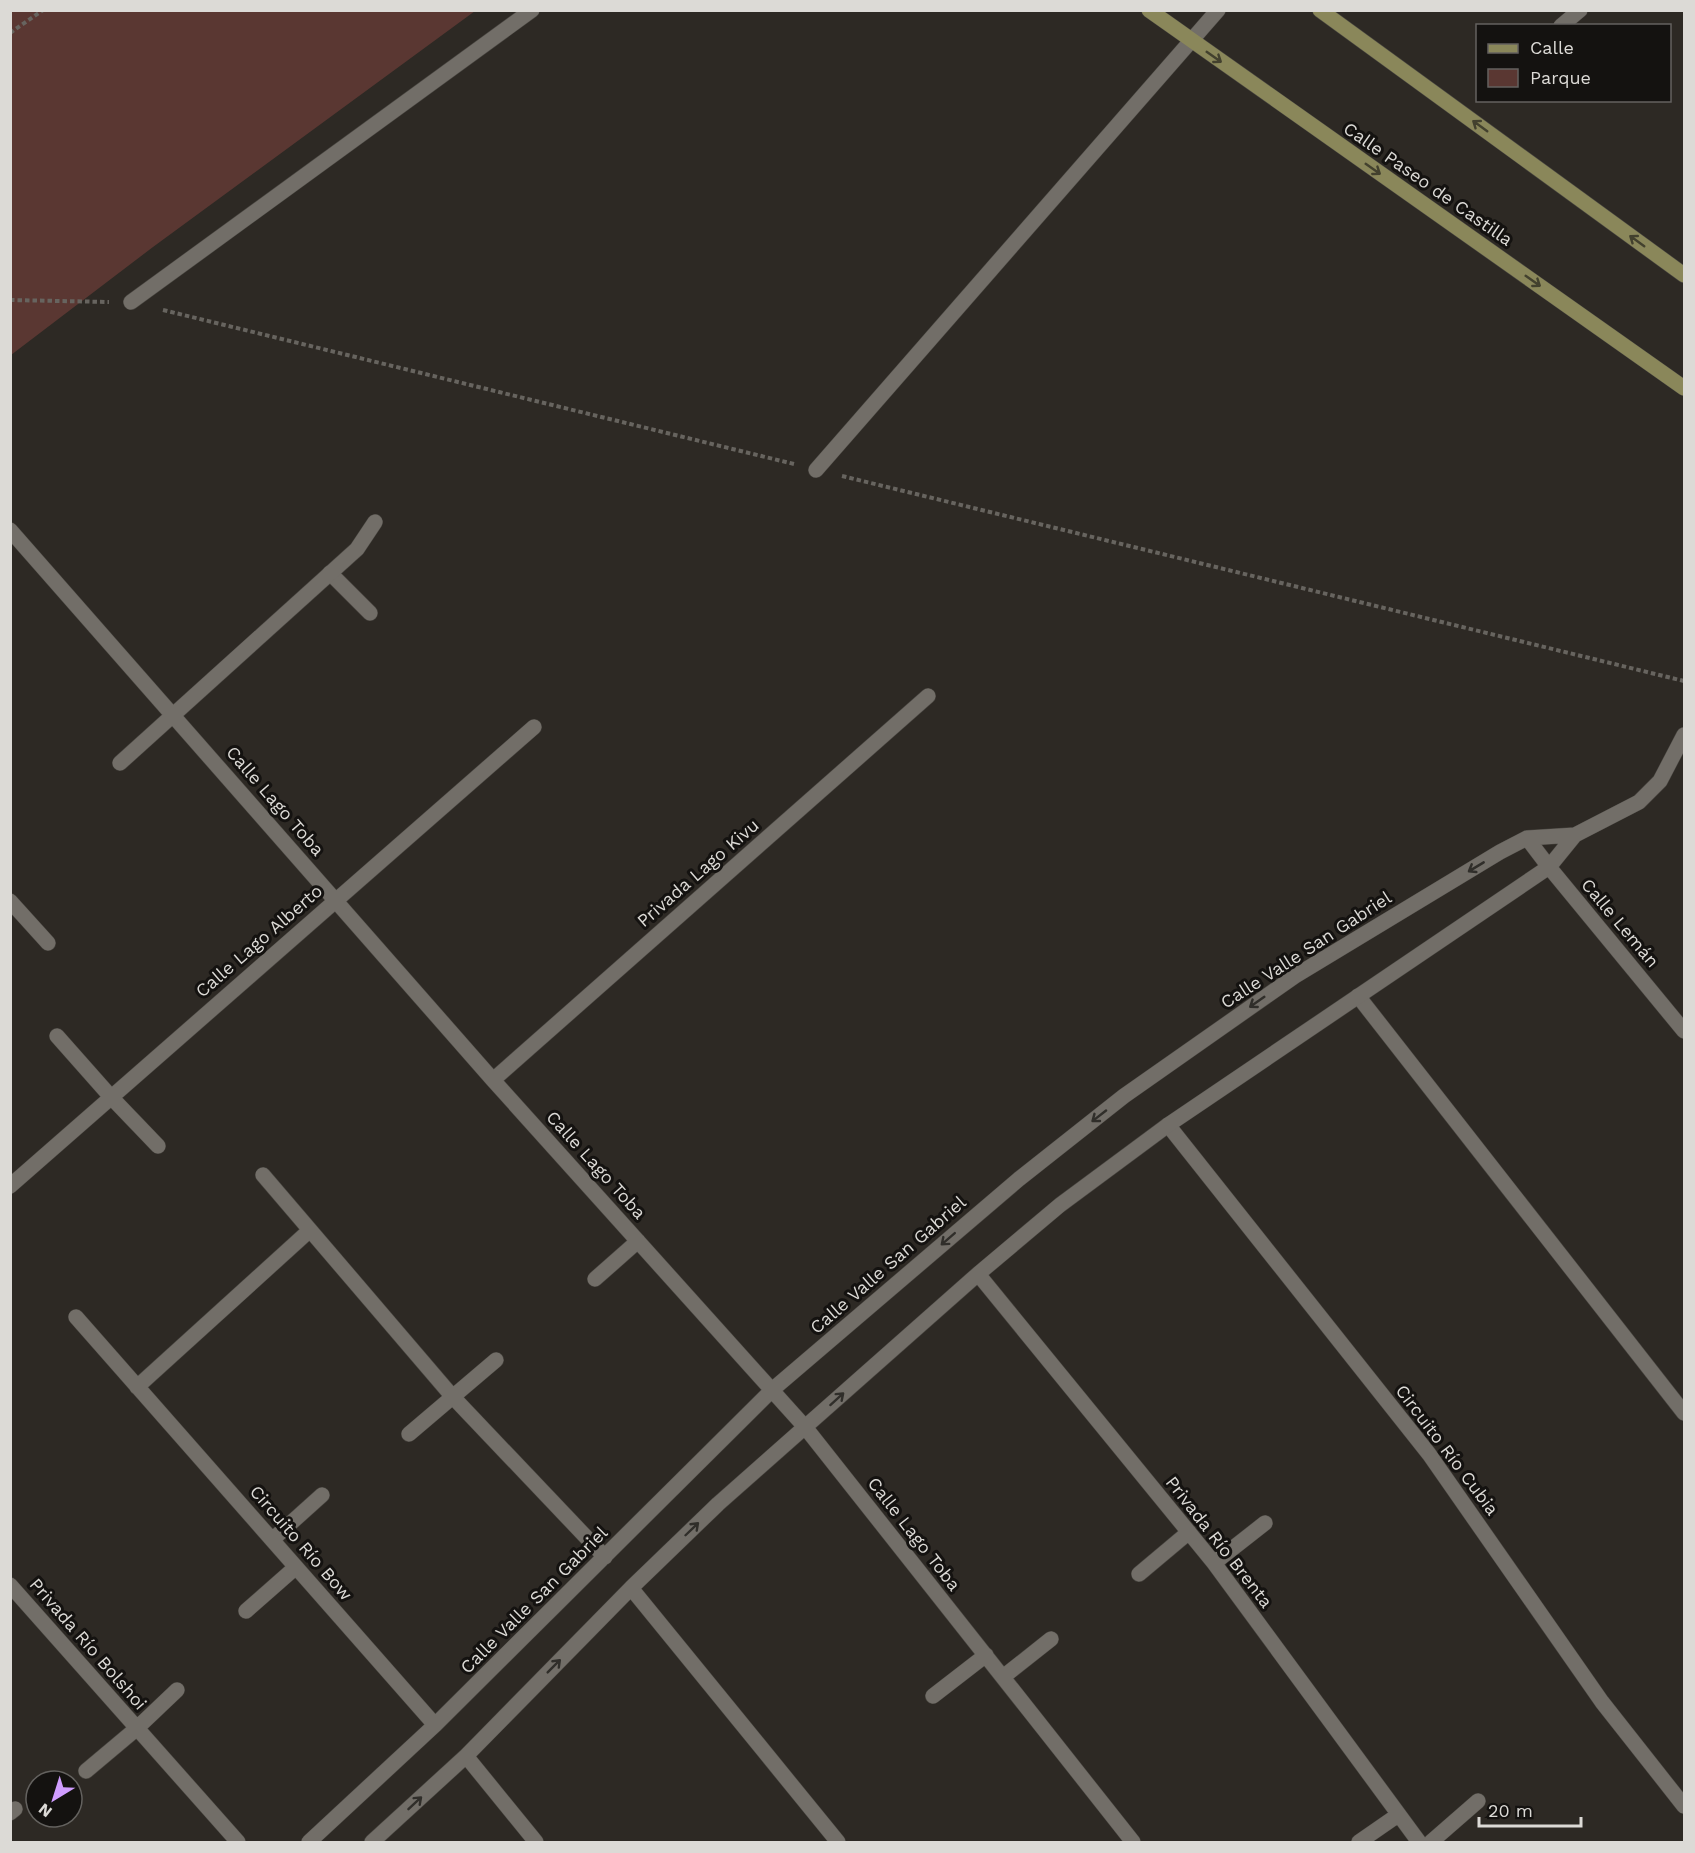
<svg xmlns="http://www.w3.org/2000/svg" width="1695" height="1853" font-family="'Work Sans',sans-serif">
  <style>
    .green { fill: #5a3732 }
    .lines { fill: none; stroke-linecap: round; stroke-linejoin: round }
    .lane-casing { stroke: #494641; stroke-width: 16 }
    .street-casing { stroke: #494641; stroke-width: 16 }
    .secondary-casing { stroke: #494641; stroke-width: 16 }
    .path { stroke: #67645f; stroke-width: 4; stroke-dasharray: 4.5 3; stroke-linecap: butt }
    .lane { stroke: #726e68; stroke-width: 15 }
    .street { stroke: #726e68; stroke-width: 15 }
    .secondary { stroke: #8a875a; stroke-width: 15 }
    .oneway { stroke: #43412e }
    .oneway2 { stroke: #302e2a }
    .labels { text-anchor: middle; stroke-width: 6; stroke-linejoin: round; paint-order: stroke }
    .street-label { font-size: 18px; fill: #dcdad6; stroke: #141210 }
  </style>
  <rect width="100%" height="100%" fill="#2d2924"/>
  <path class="green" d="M11,10H475V11L153,247L11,355Z"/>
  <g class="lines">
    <g class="lane-casing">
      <path id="lane" d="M330,573L370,613
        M1358,996L1684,1413
        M1168,1125L1429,1454L1602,1702L1684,1806"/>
    </g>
    <g class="street-casing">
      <path id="street" d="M1561,26L1580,10
        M131,302L532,10
        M816,470L1218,10
        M10,530L493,1080L805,1427L1133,1842
        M120,763L357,549L375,522
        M1527,838L1549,867L1684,1031
        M10,901L48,943
        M57,1036L111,1097L158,1146
        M493,1080L928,696
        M263,1175L452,1396L605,1557
        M10,1186L534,727
        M978,1274L1214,1563L1419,1842
        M595,1279L638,1241
        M76,1317L435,1725
        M137,1387L310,1230
        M409,1434L496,1360
        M272,1540L322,1495
        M1214,1563L1265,1523
        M1139,1574L1189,1532
        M10,1585L238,1842
        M631,1588L838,1842
        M246,1611L296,1567
        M1003,1677L1051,1639
        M933,1696L986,1655
        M466,1756L536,1842
        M86,1771L136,1729L177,1690
        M10,1813L15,1809
        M309,1842L435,1725L772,1390L1019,1179L1124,1096L1295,976L1500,852L1527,838L1575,835L1639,802L1660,781L1684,735
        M372,1842L466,1756L631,1588L718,1504L978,1274L1060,1205L1168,1125L1549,867L1575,835
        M1359,1842L1398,1815
        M1431,1842L1478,1801"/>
    </g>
    <g class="secondary-casing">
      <path id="secondary" d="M1149,10L1684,388
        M1320,10L1684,275"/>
    </g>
    <path class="path" d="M10,33L43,10
      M10,300L109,302
      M163,310L794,464
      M842,476L1684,681"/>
    <use href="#lane" class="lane"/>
    <use href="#street" class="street"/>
    <use href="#secondary" class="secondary"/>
  </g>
  <defs><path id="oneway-shaft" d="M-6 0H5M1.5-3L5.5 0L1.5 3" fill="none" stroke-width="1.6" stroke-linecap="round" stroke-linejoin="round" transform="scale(1.5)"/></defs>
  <g class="oneway">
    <use href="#oneway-shaft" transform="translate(1214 57) rotate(35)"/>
    <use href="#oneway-shaft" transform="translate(1480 126) rotate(-144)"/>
    <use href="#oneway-shaft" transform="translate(1373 169) rotate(35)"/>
    <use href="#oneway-shaft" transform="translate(1637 241) rotate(-144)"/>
    <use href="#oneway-shaft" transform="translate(1533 281) rotate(35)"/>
  </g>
  <g class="oneway2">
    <use href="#oneway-shaft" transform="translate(1476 867) rotate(149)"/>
    <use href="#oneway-shaft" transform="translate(1257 1002) rotate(145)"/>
    <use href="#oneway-shaft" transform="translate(1099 1116) rotate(142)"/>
    <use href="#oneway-shaft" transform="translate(948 1239) rotate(139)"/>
    <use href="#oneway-shaft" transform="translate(837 1399) rotate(-42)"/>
    <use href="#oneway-shaft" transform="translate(692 1529) rotate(-44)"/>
    <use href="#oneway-shaft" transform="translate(554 1666) rotate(-45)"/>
    <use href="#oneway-shaft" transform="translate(415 1803) rotate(-43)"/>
  </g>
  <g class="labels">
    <g class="street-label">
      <text transform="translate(1428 184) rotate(35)" y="6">Calle Paseo de Castilla</text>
      <text transform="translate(275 801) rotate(49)" y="6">Calle Lago Toba</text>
      <text transform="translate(698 873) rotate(-41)" y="6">Privada Lago Kivu</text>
      <text transform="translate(1620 923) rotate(50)" y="6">Calle Lemán</text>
      <text transform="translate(259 941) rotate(-41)" y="6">Calle Lago Alberto</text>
      <text transform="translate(1306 950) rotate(-33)" y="6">Calle Valle San Gabriel</text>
      <text transform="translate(596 1165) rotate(48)" y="6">Calle Lago Toba</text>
      <text transform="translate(888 1265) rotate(-41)" y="6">Calle Valle San Gabriel</text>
      <text transform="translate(1447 1450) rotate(53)" y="6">Circuito Río Cubia</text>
      <text transform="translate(914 1534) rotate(52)" y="6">Calle Lago Toba</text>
      <text transform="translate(1219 1542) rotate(52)" y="6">Privada Río Brenta</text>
      <text transform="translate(301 1543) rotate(49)" y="6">Circuito Río Bow</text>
      <text transform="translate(534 1600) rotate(-45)" y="6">Calle Valle San Gabriel</text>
      <text transform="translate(88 1644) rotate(49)" y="6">Privada Río Bolshoi</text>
    </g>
  </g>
  <rect width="1695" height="1853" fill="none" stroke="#dcdad6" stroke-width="24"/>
  <rect x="1476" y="24" width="195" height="78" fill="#141210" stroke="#64625f" stroke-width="1.5"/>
  <rect x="1488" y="44" width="30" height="9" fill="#8a875a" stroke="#64625f" stroke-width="1.5"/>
  <text x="1530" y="54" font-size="18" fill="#dcdad6">Calle</text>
  <rect x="1488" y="69" width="30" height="18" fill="#5a3732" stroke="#64625f" stroke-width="1.5"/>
  <text x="1530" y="84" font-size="18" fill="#dcdad6">Parque</text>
  <g transform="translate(54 1799) rotate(218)"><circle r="28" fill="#141210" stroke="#64625f" stroke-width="1.5"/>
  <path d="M0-4.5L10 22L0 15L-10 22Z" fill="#d09dff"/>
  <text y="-9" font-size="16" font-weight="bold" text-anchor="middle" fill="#dcdad6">N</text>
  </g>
  <path d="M1479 1817v9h102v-9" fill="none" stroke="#dcdad6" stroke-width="3"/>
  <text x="1488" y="1817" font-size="18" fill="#dcdad6" stroke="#141210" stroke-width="4.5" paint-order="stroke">20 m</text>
</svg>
